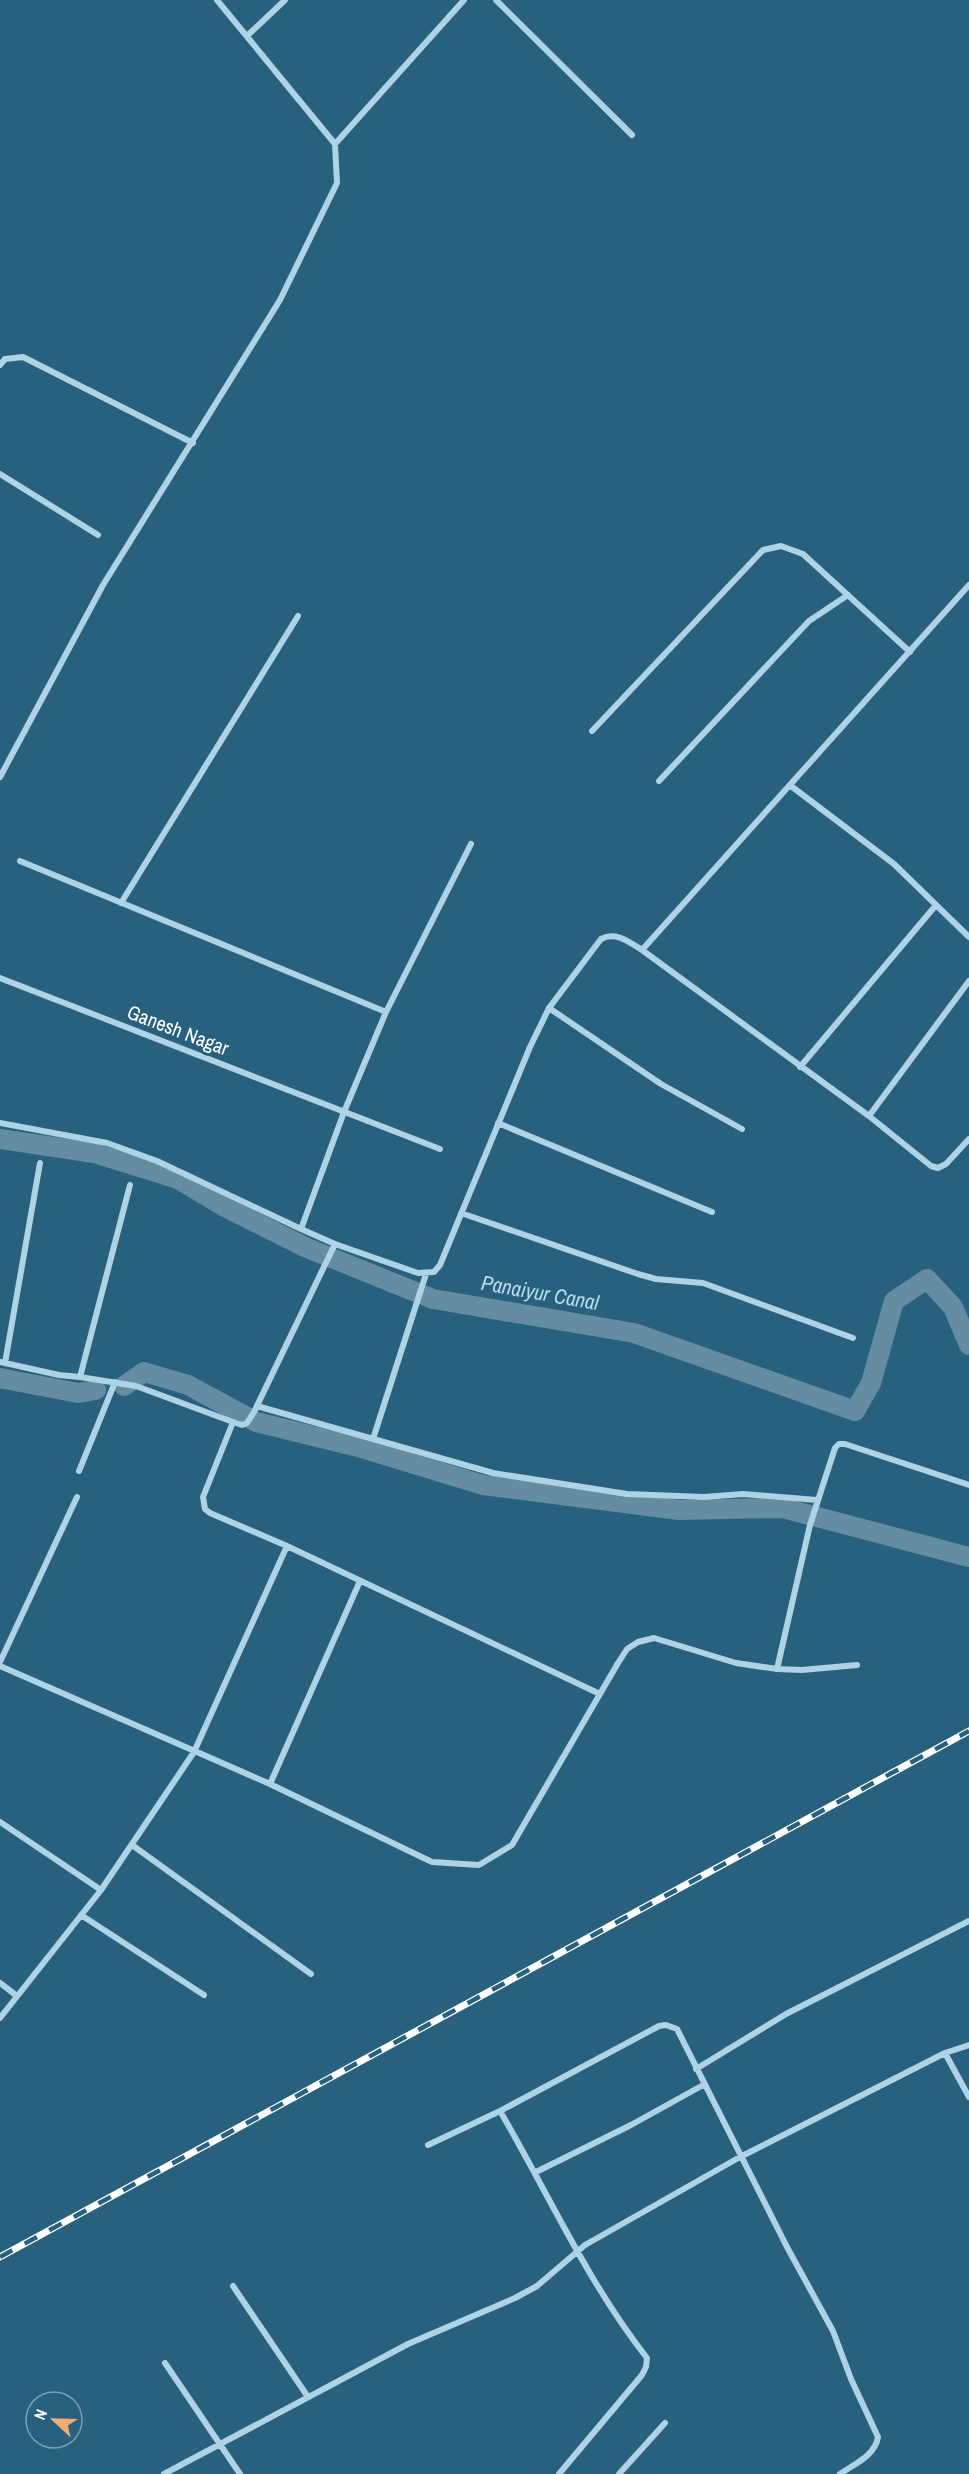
<svg xmlns="http://www.w3.org/2000/svg" width="969" height="2474" font-family="'Archivo Narrow',sans-serif">
  <style>
    .lines { fill: none; stroke-linecap: round; stroke-linejoin: round }
    .canal { stroke: #658da1; stroke-width: 20 }
    .street { stroke: #add3e5; stroke-width: 6 }
    .rail-casing { stroke: #fff; stroke-width: 7 }
    .rail { stroke: #27617e; stroke-width: 4.5; stroke-dasharray: 14; stroke-linecap: butt }
    .labels { text-anchor: middle; stroke-width: 6; stroke-linejoin: round; paint-order: stroke }
    .street-label { font-size: 20px; fill: #fff; stroke: #27617e }
    .water-label { font-size: 21px; font-style: italic; fill: #b8dced; stroke: #27617e }
  </style>
  <rect width="100%" height="100%" fill="#27617e"/>
  <g class="lines">
    <path class="canal" d="M0,1139L94,1153L178,1179L223,1206L307,1248L433,1299L634,1333L855,1411L871,1383L894,1301L927,1279L953,1307L969,1345
      M0,1378L78,1393L96,1390
      M124,1386L144,1372L188,1385L256,1422L358,1447L483,1485L679,1510L783,1508L969,1557"/>
    <path class="street" d="M496,0L632,135
      M248,35L285,0
      M335,144L464,0
      M0,365L5,359L23,357L193,443
      M0,474L98,535
      M592,731L763,550L781,546L803,554L910,652
      M0,777L103,585L280,300L337,183L335,144L217,0
      M659,781L809,621L848,595
      M791,786L894,864L969,937
      M20,861L386,1012
      M121,903L298,616
      M642,950L969,585
      M0,978L440,1149
      M549,1008L661,1084L742,1129
      M800,1067L936,905
      M869,1116L969,981
      M0,1123L107,1143L157,1161L301,1229
      M498,1123L712,1212
      M130,1185L80,1377L136,1386L233,1422
      M461,1213L638,1274L656,1279L703,1283L853,1338
      M335,1244L418,1273L434,1272L440,1265L530,1047L549,1008L601,939C616,931 629,942 642,950L869,1116L931,1166L938,1168L946,1164L969,1139
      M0,1362L59,1375L80,1377
      M5,1363L40,1163
      M257,1406L493,1473L627,1494L704,1497L743,1494L817,1500
      M373,1439L426,1274
      M79,1471L115,1382
      M287,1546L600,1694
      M0,1662L77,1497
      M0,1666L270,1784L432,1862L479,1865L512,1845L618,1663L627,1649L638,1642L654,1638L736,1663L777,1669L802,1670L857,1665
      M777,1669L810,1525L835,1448L839,1444H845L969,1485
      M270,1784L360,1581
      M0,1822L101,1890
      M132,1845L311,1974
      M81,1915L204,1995
      M0,1983L17,1996
      M0,2018L101,1890L194,1752L287,1546L210,1513L205,1509L203,1497L233,1422L242,1425L247,1423L254,1412L335,1244L301,1229L344,1112L386,1012L471,844
      M945,2053L969,2097
      M696,2069L786,2014L969,1921
      M500,2111C548,2193 588,2283 647,2358L646,2367L642,2375L559,2474
      M428,2145L500,2111L659,2026L666,2025L677,2029L787,2247L833,2331L851,2379L878,2437C875,2456 854,2464 840,2474
      M536,2172L631,2125L705,2084
      M233,2286L308,2397
      M165,2363L240,2474
      M164,2474L408,2344L515,2298L537,2286L585,2245L740,2157L945,2053L969,2045
      M619,2474L665,2423"/>
    <g class="rail-casing">
      <path id="rail" d="M0,2257L969,1731"/>
    </g>
    <use href="#rail" class="rail"/>
  </g>
  <g class="labels">
    <g class="street-label">
      <text transform="translate(178 1030) rotate(21)" y="7">Ganesh Nagar</text>
    </g>
    <g class="water-label">
      <text transform="translate(540 1293) rotate(10)" y="7">Panaiyur Canal</text>
    </g>
  </g>
  <g transform="translate(54 2420) rotate(292)"><circle r="28" fill="#27617e" stroke="#7da0b2" stroke-width="1.5"/>
  <path d="M0-4.5L10 22L0 15L-10 22Z" fill="#edad73"/>
  <text y="-9" font-size="16" font-weight="bold" text-anchor="middle" fill="#ffffff">N</text>
  </g>
</svg>
